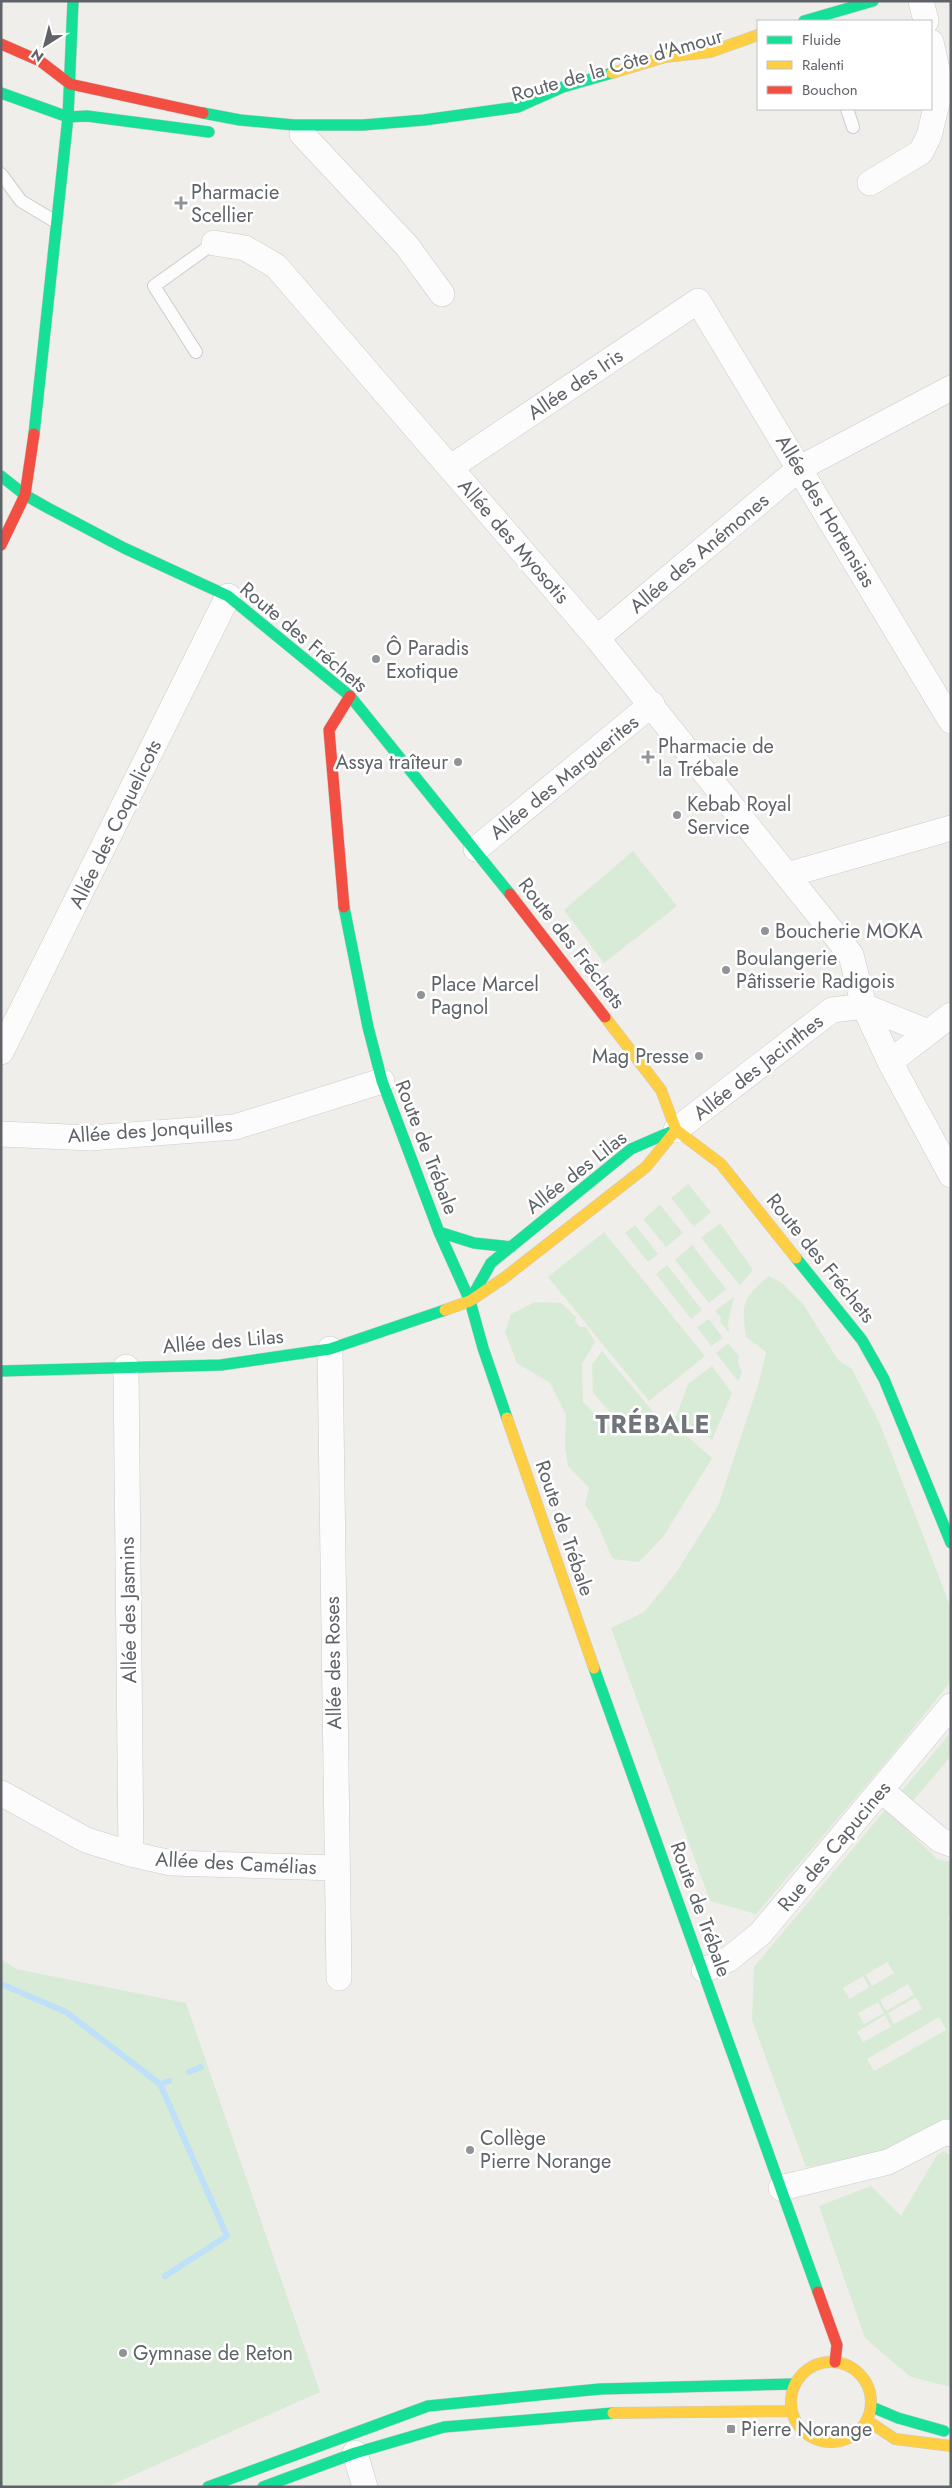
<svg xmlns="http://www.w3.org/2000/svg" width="952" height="2488" font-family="Jost,sans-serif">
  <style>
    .green { fill: #d8ebd6; fill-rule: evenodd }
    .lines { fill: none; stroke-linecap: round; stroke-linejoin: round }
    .stream { stroke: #bfe0f9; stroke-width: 6 }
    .lane-casing { stroke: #cbcccc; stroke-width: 14 }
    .street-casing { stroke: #cbcccc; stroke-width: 26 }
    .fast-casing { stroke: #cacacb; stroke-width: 12 }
    .slow-casing { stroke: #cacacb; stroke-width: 12 }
    .jam-casing { stroke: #cacacb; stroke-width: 12 }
    .lane { stroke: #fdfcfc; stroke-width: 12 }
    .street { stroke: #fdfcfc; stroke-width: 25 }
    .fast { stroke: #16e098; stroke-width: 11 }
    .slow { stroke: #ffcf43; stroke-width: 11 }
    .jam { stroke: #f24e42; stroke-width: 11 }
    .poi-dot { fill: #919496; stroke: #fff; stroke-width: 2 }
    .labels { text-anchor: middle; stroke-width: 5; stroke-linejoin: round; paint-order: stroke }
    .street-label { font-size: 20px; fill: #5f6368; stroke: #fff }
    .poi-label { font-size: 20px; fill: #5f6368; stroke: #fff; text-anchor: start }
    .district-label { font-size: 25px; font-weight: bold; letter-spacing: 1px; fill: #70757a; stroke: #fff }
  </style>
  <rect width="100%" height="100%" fill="#efeeea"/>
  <path class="green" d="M633,851L677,906L604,963L564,910Z
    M688,1184L711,1212L694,1227L671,1198Z
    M660,1205L683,1233L666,1247L643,1219Z
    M720,1223L753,1270L740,1285L701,1238Z
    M635,1225L658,1254L648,1262L625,1233Z
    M604,1232L705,1356L649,1401L548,1277Z
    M692,1245L726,1289L709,1303L675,1260Z
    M667,1265L702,1310L691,1319L656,1274Z
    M769,1276L782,1283L803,1304L838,1360L852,1369L880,1424L951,1608V1681L891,1756L756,1914L710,1901L611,1628L644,1612L676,1573L718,1506L759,1382L766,1352L746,1337C741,1303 743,1298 769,1276Z
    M734,1297L728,1322L729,1333L720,1322L721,1318L715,1311Z
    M535,1302L561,1303L576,1317L575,1321L580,1327H586L595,1342L582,1364L583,1402L606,1425L632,1434L654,1431L688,1437L712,1458L663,1537L639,1562L613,1559C603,1540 599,1521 585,1505L589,1488L568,1466L565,1447L566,1415L550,1383L517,1363L505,1332L511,1314Z
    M709,1319L723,1338L711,1346L697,1327Z
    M728,1343L739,1356L738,1363L742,1373L738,1381L716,1353Z
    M602,1351L660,1420L634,1419L610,1412L593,1393L592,1365Z
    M712,1366L732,1393L712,1440L695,1427L675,1420L688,1384Z
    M951,1732V1756L913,1801L901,1792Z
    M886,1809L937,1859L951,1862V1912L948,1919L951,1921V2118L883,2155L806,2167L752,2020L754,1967ZM887,1962L894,1973L872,1986L866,1975ZM863,1976L869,1987L850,1999L843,1988ZM908,1984L914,1995L886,2011L880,2000ZM916,1997L922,2009L894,2024L888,2013ZM878,2002L884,2013L864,2024L858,2013ZM885,2015L891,2027L863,2042L857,2032ZM939,2017L946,2030L874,2071L867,2059Z
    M1,1959L16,1969L186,2003L320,2392L107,2487H1Z
    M944,2151L951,2156V2387L911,2377L865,2338L819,2206L871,2186L901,2216L937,2155Z"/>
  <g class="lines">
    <path class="stream" d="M1,1984L66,2012L160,2084L227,2236L165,2276
      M189,2072L201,2067
      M160,2084L169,2081"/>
    <g class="lane-casing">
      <path id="lane" d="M847,109L853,127
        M1,174L21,201L56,222
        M196,352L154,286L214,243"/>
    </g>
    <g class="street-casing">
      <path id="street" d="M921,1L926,21
        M302,134L407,246L442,294
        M870,183L921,152L929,136L941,87L931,42
        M214,243L245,248L276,266L597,638L851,955L864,1006L890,1062L951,1175
        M451,467L698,301L951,721
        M597,638L800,468L951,388
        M476,849L652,704
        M787,875L951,828
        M1,1052L228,596
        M890,1062L951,1015
        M676,1130L832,1010L864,1006L928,1032
        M1,1134L90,1138L235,1127L382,1081
        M330,1349L339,1978
        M126,1367L131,1854
        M881,1790L940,1840L951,1844
        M1,1793L86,1840L131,1854L171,1863L336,1868
        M704,1970L729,1959L760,1934L951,1706
        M781,2188L888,2162L946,2132L951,2134
        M355,2453L365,2487"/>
    </g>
    <g class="fast-casing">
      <path id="fast" d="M804,21L873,1
        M1,93L68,117L87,116L209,132
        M203,113L240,120L294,125H363L424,120L518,107L563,87L612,73
        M34,434L68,117L73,1
        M1,476L25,495L48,508L124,548L228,596L350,696L510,894
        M344,907L368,1027L382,1081L439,1232L470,1301L483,1348L507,1418
        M439,1232L474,1243L511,1247
        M796,1258L862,1340L884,1379L951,1543
        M473,1295L491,1263L631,1149L675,1130
        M1,1371L221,1365L330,1349L445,1310
        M594,1668L818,2292
        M872,2407L898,2418L944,2431
        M208,2487L428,2406L600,2389L795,2384
        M263,2487L355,2453L444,2427L613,2413"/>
    </g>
    <g class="slow-casing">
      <path id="slow" d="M612,73L665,57L710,52L758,35
        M605,1017L661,1090L676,1130L721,1164L796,1258
        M445,1310L470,1301L504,1278L646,1167L676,1130
        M507,1418L594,1668
        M791 2402a40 40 0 1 1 80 0a40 40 0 1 1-80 0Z
        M613,2413L791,2411
        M868,2421L895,2439L951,2446"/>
    </g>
    <g class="jam-casing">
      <path id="jam" d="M1,44L40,61L70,84L203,113
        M1,545L25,495L34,434
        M510,894L605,1017
        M344,907L329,730L350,696
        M818,2292L837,2345L835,2362"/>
    </g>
    <use href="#lane" class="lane"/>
    <use href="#street" class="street"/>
    <use href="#fast" class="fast"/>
    <use href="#slow" class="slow"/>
    <use href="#jam" class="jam"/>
  </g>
  <g class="poi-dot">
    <path d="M178.5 195.5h5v5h5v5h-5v5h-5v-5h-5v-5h5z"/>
    <circle cx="376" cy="659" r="5"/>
    <path d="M645.5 749.5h5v5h5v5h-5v5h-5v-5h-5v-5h5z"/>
    <circle cx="458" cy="762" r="5"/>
    <circle cx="677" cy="815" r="5"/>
    <circle cx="765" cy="931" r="5"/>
    <circle cx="726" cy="970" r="5"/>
    <circle cx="421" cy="995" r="5"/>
    <circle cx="699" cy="1056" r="5"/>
    <circle cx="470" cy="2150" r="5"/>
    <circle cx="123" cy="2353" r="5"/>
    <rect x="726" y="2424" width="10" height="10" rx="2.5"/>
  </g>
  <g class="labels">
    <g class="street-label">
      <text transform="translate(617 65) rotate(-16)" y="7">Route de la Côte d'Amour</text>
      <text transform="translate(575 384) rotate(-34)" y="7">Allée des Iris</text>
      <text transform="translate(826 511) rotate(59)" y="7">Allée des Hortensias</text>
      <text transform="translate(514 541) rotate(49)" y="7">Allée des Myosotis</text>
      <text transform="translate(699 553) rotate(-40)" y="7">Allée des Anémones</text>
      <text transform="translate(304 637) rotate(40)" y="7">Route des Fréchets</text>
      <text transform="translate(564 777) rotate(-39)" y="7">Allée des Marguerites</text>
      <text transform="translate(115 824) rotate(-64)" y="7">Allée des Coquelicots</text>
      <text transform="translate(572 943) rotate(52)" y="7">Route des Fréchets</text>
      <text transform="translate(758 1067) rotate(-38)" y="7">Allée des Jacinthes</text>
      <text transform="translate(150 1130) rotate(-4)" y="7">Allée des Jonquilles</text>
      <text transform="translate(427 1147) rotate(69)" y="7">Route de Trébale</text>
      <text transform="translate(576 1172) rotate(-38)" y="7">Allée des Lilas</text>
      <text transform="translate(821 1258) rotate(51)" y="7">Route des Fréchets</text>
      <text transform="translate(223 1341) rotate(-5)" y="7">Allée des Lilas</text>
      <text transform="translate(565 1528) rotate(71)" y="7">Route de Trébale</text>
      <text transform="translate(128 1610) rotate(-91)" y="7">Allée des Jasmins</text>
      <text transform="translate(333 1663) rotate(-91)" y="7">Allée des Roses</text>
      <text transform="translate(834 1846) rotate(-50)" y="7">Rue des Capucines</text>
      <text transform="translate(236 1863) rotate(3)" y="7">Allée des Camélias</text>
      <text transform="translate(701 1909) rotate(70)" y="7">Route de Trébale</text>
    </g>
    <g class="poi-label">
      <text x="191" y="199">Pharmacie<tspan x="191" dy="23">Scellier</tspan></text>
      <text x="386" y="655">Ô Paradis<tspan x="386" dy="23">Exotique</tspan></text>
      <text x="658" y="753">Pharmacie de<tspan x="658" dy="23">la Trébale</tspan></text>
      <text x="448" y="769" text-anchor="end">Assya traîteur</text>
      <text x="687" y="811">Kebab Royal<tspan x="687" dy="23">Service</tspan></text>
      <text x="775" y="938">Boucherie MOKA</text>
      <text x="736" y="965">Boulangerie<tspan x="736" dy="23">Pâtisserie Radigois</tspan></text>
      <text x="431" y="991">Place Marcel<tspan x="431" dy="23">Pagnol</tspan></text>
      <text x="689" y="1063" text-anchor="end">Mag Presse</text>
      <text x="480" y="2145">Collège<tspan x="480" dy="23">Pierre Norange</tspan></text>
      <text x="133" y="2360">Gymnase de Reton</text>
      <text x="741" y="2436">Pierre Norange</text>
    </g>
    <g class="district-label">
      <text x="653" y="1433">TRÉBALE</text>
    </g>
  </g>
  <rect width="952" height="2488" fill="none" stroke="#5f6368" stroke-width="5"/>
  <rect x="757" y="20" width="175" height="90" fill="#ffffff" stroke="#bfc1c3"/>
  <rect x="767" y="36" width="25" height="8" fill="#16e098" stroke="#bfc1c3"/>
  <text x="802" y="45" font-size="15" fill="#5f6368">Fluide</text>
  <rect x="767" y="61" width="25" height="8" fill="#ffcf43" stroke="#bfc1c3"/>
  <text x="802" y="70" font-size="15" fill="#5f6368">Ralenti</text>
  <rect x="767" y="86" width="25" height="8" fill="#f24e42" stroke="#bfc1c3"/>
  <text x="802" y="95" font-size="15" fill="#5f6368">Bouchon</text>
  <g transform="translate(45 45) rotate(216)" stroke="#ffffff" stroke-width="4" paint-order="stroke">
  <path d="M0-4L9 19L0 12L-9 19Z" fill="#5f6368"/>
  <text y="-8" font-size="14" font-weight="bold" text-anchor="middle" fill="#5f6368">N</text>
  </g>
</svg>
